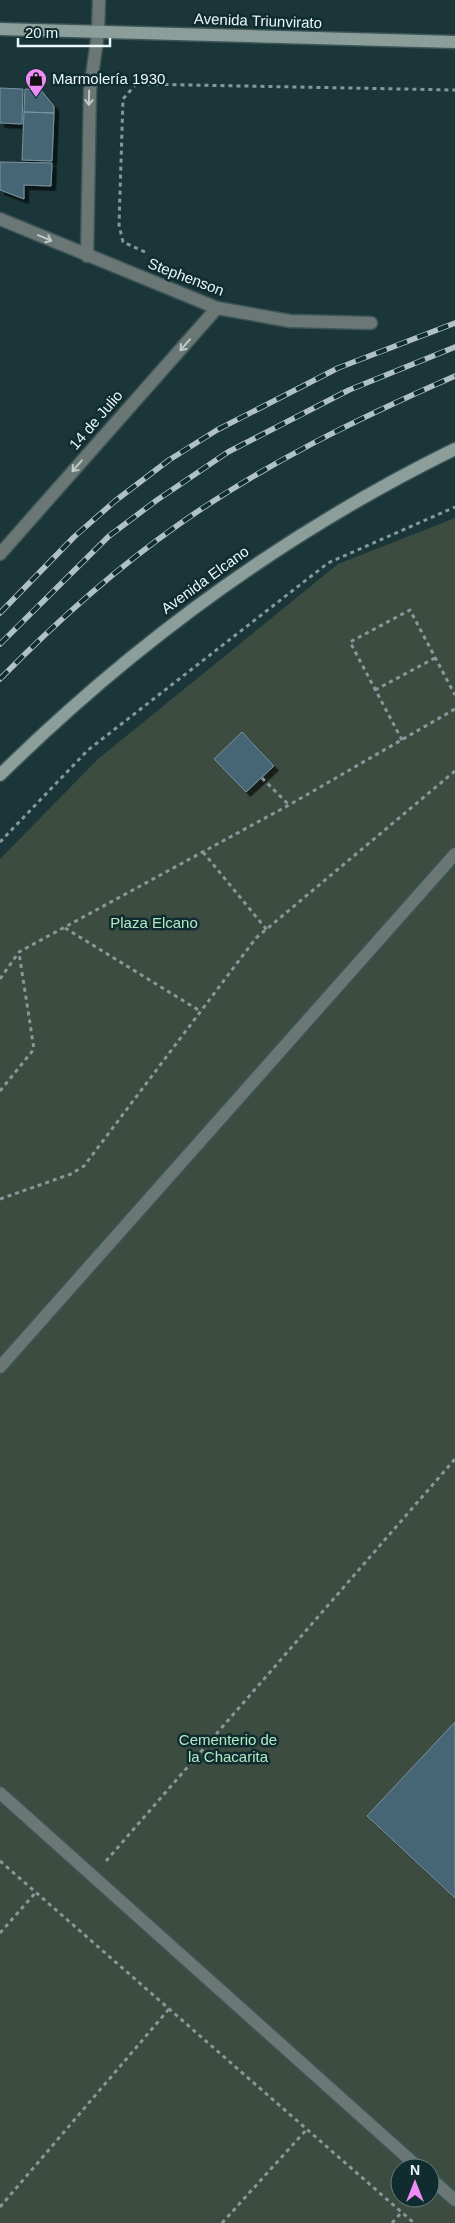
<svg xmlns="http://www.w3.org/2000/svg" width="455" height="2223" font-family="Helvetica,sans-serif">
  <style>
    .green { fill: #3c4c41; fill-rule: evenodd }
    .building { fill: #466675; stroke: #7a939f; filter: url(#shadow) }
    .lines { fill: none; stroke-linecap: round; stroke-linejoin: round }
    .lane-casing { stroke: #3c5558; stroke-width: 15 }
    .street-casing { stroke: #3c5558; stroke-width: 15 }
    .secondary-casing { stroke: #3c5558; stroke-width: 15 }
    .path { stroke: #84999b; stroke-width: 3; stroke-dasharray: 4 4; stroke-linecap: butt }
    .lane { stroke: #6b7774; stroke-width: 12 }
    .street { stroke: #6b7774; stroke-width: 12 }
    .secondary { stroke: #8b9e9a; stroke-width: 12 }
    .rail-casing { stroke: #afc1c3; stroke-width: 5.5 }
    .rail { stroke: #112c2f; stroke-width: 4; stroke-dasharray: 11; stroke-linecap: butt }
    .oneway { stroke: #bdcbcb }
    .labels { text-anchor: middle; stroke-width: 5; stroke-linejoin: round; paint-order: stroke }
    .street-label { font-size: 15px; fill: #e9f8fa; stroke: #112c2f }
    .poi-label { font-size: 15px; fill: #e9f8fa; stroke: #112c2f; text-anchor: start }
    .park-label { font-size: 15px; fill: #b2e9c5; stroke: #112c2f }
  </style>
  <defs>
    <filter id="shadow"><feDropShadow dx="4.5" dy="4.5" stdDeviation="0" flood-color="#0009"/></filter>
  </defs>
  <rect width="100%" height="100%" fill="#1b3639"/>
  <path class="green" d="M455,518V2223H0V859L98,759L338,564ZM400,2168H430V2198H400Z"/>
  <path class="building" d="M0,88L23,89L22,124L0,123Z
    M25,89L41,90L54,106V113L24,112Z
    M24,112L54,113L52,161L22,160Z
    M0,162L52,163L51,186L24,185V199L0,190Z
    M242,732L274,766L246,792L214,759Z
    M455,1722V1898L367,1816Z"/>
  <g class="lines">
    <g class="lane-casing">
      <path id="lane" d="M0,1367L455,854
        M0,1793L419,2168
        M430,2178L455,2200"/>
    </g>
    <g class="street-casing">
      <path id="street" d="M0,219L217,308L290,321L371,323
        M87,256L90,90L98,33L99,0
        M0,554L217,308"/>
    </g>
    <g class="secondary-casing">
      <path id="secondary" d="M0,29L455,42
        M0,775C134,643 286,532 455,449"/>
    </g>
    <path class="path" d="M145,252L123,242L119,225L123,99L136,84L455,90
      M375,690L435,658
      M402,740L350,642L410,610L455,695
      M262,778L289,805
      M0,842L88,750L328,563L455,507
      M203,852L267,930
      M65,928L200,1011
      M0,979L19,952L289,805L455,709
      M0,1091L34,1049L19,953
      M0,1199L71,1174L84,1166L256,938L455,771
      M0,1861L414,2223
      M106,1861L455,1459
      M0,1933L36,1892
      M0,2207L169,2009
      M222,2223L307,2129
      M392,2223L402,2212"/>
    <use href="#lane" class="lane"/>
    <use href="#street" class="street"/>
    <use href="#secondary" class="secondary"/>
    <g class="rail-casing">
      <path id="rail" d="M0,613L74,537L115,501L169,460L217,430L338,368L455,323
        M0,644L109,536L157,500L228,452L349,390L455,347
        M0,679C55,623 114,570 178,525C264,464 359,418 455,376"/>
    </g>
    <use href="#rail" class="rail"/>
  </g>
  <defs><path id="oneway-shaft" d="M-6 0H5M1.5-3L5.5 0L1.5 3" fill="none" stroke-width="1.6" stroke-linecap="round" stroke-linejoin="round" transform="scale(1.25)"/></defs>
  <g class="oneway">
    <use href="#oneway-shaft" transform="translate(89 98) rotate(91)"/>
    <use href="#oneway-shaft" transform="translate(45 238) rotate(23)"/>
    <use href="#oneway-shaft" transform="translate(185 345) rotate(131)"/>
    <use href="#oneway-shaft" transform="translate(77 466) rotate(131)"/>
  </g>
  <defs>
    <g id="shop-pin" transform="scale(1.125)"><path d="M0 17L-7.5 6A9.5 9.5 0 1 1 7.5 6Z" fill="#ef8bf7" stroke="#112c2f"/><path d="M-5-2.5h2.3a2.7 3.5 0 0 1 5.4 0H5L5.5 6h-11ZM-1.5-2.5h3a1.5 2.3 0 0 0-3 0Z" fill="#111"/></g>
  </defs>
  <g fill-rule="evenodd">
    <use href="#shop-pin" x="36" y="79"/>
  </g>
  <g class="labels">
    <g class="street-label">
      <text transform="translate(258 21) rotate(2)" y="5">Avenida Triunvirato</text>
      <text transform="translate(186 277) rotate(21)" y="5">Stephenson</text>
      <text transform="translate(96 420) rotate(-49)" y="5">14 de Julio</text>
      <text transform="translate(205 580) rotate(-36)" y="5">Avenida Elcano</text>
    </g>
    <g class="poi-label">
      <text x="52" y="84">Marmolería 1930</text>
    </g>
    <g class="park-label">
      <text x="154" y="928">Plaza Elcano</text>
      <text x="228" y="1745">Cementerio de<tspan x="228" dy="17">la Chacarita</tspan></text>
    </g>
  </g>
  <g transform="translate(415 2183)"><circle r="24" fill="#112c2f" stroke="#677e80"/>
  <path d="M0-4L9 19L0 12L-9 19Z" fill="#ef8bf7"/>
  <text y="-8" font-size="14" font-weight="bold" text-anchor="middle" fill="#e9f8fa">N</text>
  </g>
  <path d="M18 38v8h92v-8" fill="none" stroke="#e9f8fa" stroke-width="2.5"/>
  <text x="25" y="38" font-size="15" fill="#e9f8fa" stroke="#112c2f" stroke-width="4" paint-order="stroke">20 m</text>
</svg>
